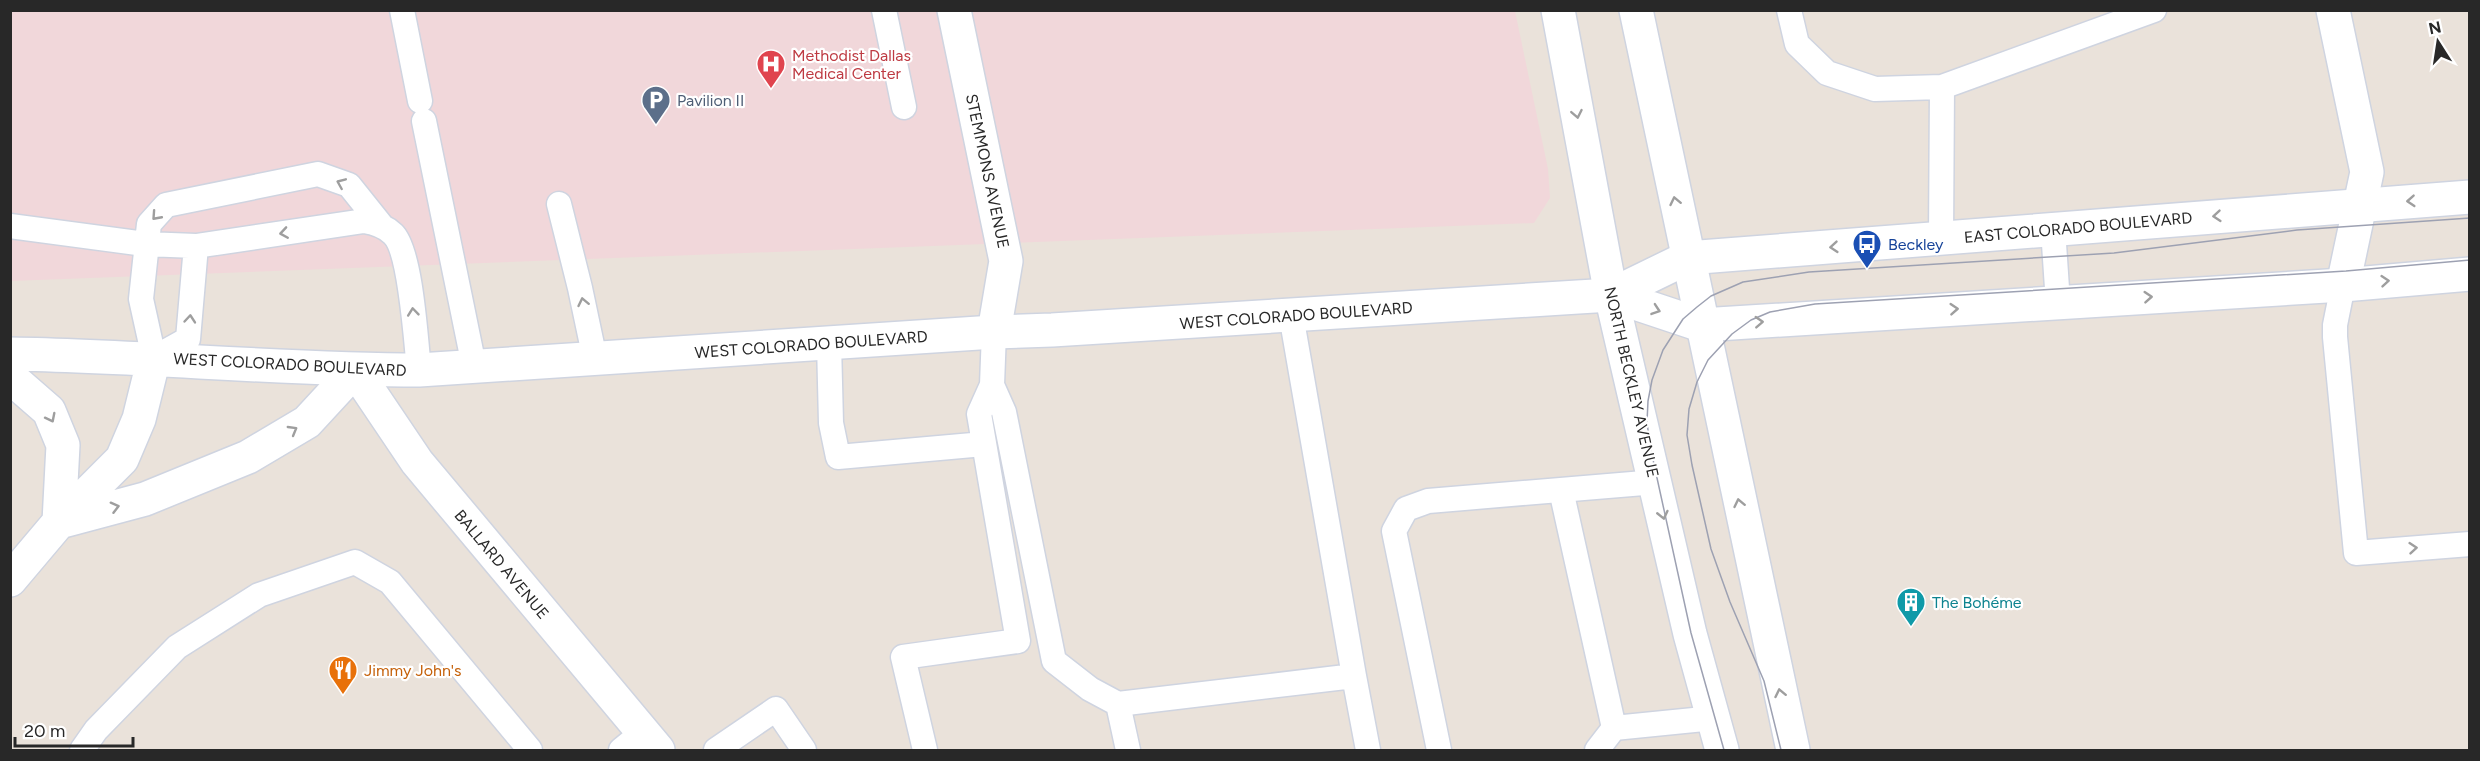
<svg xmlns="http://www.w3.org/2000/svg" width="2480" height="761" font-family="Figtree,sans-serif">
  <style>
    .medical { fill: #f1d7da }
    .lines { fill: none; stroke-linecap: round; stroke-linejoin: round }
    .service-casing { stroke: #cfd4e0; stroke-width: 27 }
    .minor-casing { stroke: #cfd4e0; stroke-width: 36 }
    .tertiary-casing { stroke: #cfd4e0; stroke-width: 36 }
    .secondary-casing { stroke: #cfd4e0; stroke-width: 36 }
    .service { stroke: #fff; stroke-width: 24 }
    .minor { stroke: #fff; stroke-width: 33 }
    .tertiary { stroke: #fff; stroke-width: 33 }
    .secondary { stroke: #fff; stroke-width: 33 }
    .tram { stroke: #9da1b2; stroke-width: 1.5 }
    .oneway { stroke: #9e9e9e }
    .labels { text-anchor: middle; stroke-width: 4.5; stroke-linejoin: round; paint-order: stroke }
    .health-label { font-size: 16px; fill: #be3a42; stroke: #fff; text-anchor: start }
    .service-label { font-size: 16px; fill: #4e5e75; stroke: #fff; text-anchor: start }
    .street-label { font-size: 16px; fill: #282828; stroke: #fff }
    .transit-label { font-size: 16px; fill: #164399; stroke: #fff; text-anchor: start }
    .culture-label { font-size: 16px; fill: #0d838f; stroke: #fff; text-anchor: start }
    .food-label { font-size: 16px; fill: #c56008; stroke: #fff; text-anchor: start }
  </style>
  <rect width="100%" height="100%" fill="#eae2da"/>
  <path class="medical" d="M10,11H1515L1548,169L1550,198L1534,223L11,281Z"/>
  <g class="lines">
    <g class="service-casing">
      <path id="service" d="M402,10L420,101
        M884,10L904,107
        M1789,10L1797,44L1827,73L1875,89L1942,87
        M424,121L474,366
        M559,204L580,288L595,359
        M10,226L145,244L196,246L364,221C376,223 385,226 393,234C411,251 416,343 419,370
        M2053,229L2058,303
        M1941,238L1942,87L2154,10
        M196,246L188,339L154,358L141,299L149,224L166,205L318,174L349,185L381,225
        M2343,285L2335,325V337L2356,553L2470,544
        M1291,315L1354,676
        M994,332L992,385L1004,412L1054,661L1090,689L1118,704L1128,750
        M829,343L831,423L838,457L984,444
        M1561,490L1614,728
        M1118,704L1354,676L1368,750
        M82,750L96,730L177,647L259,595L355,562L390,582L530,750
        M621,750L643,732
        M716,750L776,709L804,750
        M925,750L903,657L1018,641L979,414L992,385
        M1439,750L1394,531L1406,509L1428,501L1656,482
        M1597,750L1614,728L1714,718"/>
    </g>
    <g class="minor-casing">
      <path id="minor" d="M954,10L1006,261L994,332
        M2333,10L2367,172L2343,285
        M355,370L417,462L658,750"/>
    </g>
    <g class="tertiary-casing">
      <path id="tertiary" d="M1611,295L1701,325L2343,285L2470,274
        M10,354C147,356 283,370 419,370L994,332L1052,330L1578,297L1611,295L1687,258L2470,197
        M10,377L49,411L63,445L59,522
        M59,522L145,499L248,457L307,422L355,370
        M10,580L59,522L122,459L139,419L154,358"/>
    </g>
    <g class="secondary-casing">
      <path id="secondary" d="M1558,10L1611,295L1690,634L1722,750
        M1636,10L1793,750"/>
    </g>
    <use href="#service" class="service"/>
    <use href="#minor" class="minor"/>
    <use href="#tertiary" class="tertiary"/>
    <use href="#secondary" class="secondary"/>
    <path class="tram" d="M1724,750L1691,633L1650,446L1647,422L1648,401L1652,380L1663,350L1683,319L1697,307L1711,296L1743,282L1809,272L2114,253L2297,230L2470,218
      M1781,750L1764,681L1730,602L1711,549L1692,465L1687,435L1689,409L1697,382L1708,360L1732,334L1751,320L1770,312L1815,304L2346,271L2470,260"/>
  </g>
  <defs><path id="oneway-chevron" d="M-2-3.5L2.5 0L-2 3.5" fill="none" stroke-width="1.6" stroke-linecap="round" stroke-linejoin="round" transform="scale(1.5)"/></defs>
  <g class="oneway">
    <use href="#oneway-chevron" transform="translate(1577 114) rotate(79)"/>
    <use href="#oneway-chevron" transform="translate(341 183) rotate(-157)"/>
    <use href="#oneway-chevron" transform="translate(1675 201) rotate(-102)"/>
    <use href="#oneway-chevron" transform="translate(2411 201) rotate(176)"/>
    <use href="#oneway-chevron" transform="translate(156 216) rotate(132)"/>
    <use href="#oneway-chevron" transform="translate(2217 216) rotate(175)"/>
    <use href="#oneway-chevron" transform="translate(284 233) rotate(171)"/>
    <use href="#oneway-chevron" transform="translate(1834 247) rotate(175)"/>
    <use href="#oneway-chevron" transform="translate(2385 281) rotate(-5)"/>
    <use href="#oneway-chevron" transform="translate(2148 297) rotate(-4)"/>
    <use href="#oneway-chevron" transform="translate(583 302) rotate(-102)"/>
    <use href="#oneway-chevron" transform="translate(1954 309) rotate(-4)"/>
    <use href="#oneway-chevron" transform="translate(1656 310) rotate(19)"/>
    <use href="#oneway-chevron" transform="translate(413 312) rotate(-96)"/>
    <use href="#oneway-chevron" transform="translate(190 319) rotate(-85)"/>
    <use href="#oneway-chevron" transform="translate(1759 322) rotate(-3)"/>
    <use href="#oneway-chevron" transform="translate(51 418) rotate(63)"/>
    <use href="#oneway-chevron" transform="translate(293 430) rotate(-30)"/>
    <use href="#oneway-chevron" transform="translate(1739 503) rotate(-102)"/>
    <use href="#oneway-chevron" transform="translate(115 507) rotate(-15)"/>
    <use href="#oneway-chevron" transform="translate(1663 515) rotate(77)"/>
    <use href="#oneway-chevron" transform="translate(2413 548) rotate(-5)"/>
    <use href="#oneway-chevron" transform="translate(1780 693) rotate(-102)"/>
  </g>
  <defs>
    <g id="hospital-pin" transform="scale(1.5)"><path d="M0 17L-7.5 6A9.5 9.5 0 1 1 7.5 6Z" fill="#e0444e" stroke="#fff"/><path d="M-5-5h3v3.5h4V-5h3V5h-3V1.5h-4V5h-3Z" fill="#fff"/></g>
    <g id="parking-pin" transform="scale(1.5)"><path d="M0 17L-7.5 6A9.5 9.5 0 1 1 7.5 6Z" fill="#5c6f8a" stroke="#fff"/><path d="M-3.5-5.5H1a3.5 3.5 0 0 1 0 7H-1V5.5H-3.5ZM-1-3.4V-.6H.8a1.4 1.4 0 0 0 0-2.8Z" fill="#fff"/></g>
    <g id="bus-pin" transform="scale(1.5)"><path d="M0 17L-7.5 6A9.5 9.5 0 1 1 7.5 6Z" fill="#1a4fb4" stroke="#fff"/><path d="M-5-6H5V4H4V6H2V4H-2V6H-4V4H-5ZM-3.5-4V0h7V-4ZM-3.5 1.2v1.5H-2V1.2ZM2 1.2v1.5H3.5V1.2Z" fill="#fff"/></g>
    <g id="building-pin" transform="scale(1.5)"><path d="M0 17L-7.5 6A9.5 9.5 0 1 1 7.5 6Z" fill="#0f9aa8" stroke="#fff"/><path d="M-4-6H4V6H1V3H-1V6H-4ZM-2.5-4.3h1.7v1.8h-1.7ZM.8-4.3h1.7v1.8H.8ZM-2.5-1h1.7V.8h-1.7ZM.8-1h1.7V.8H.8Z" fill="#fff"/></g>
    <g id="restaurant-pin" transform="scale(1.5)"><path d="M0 17L-7.5 6A9.5 9.5 0 1 1 7.5 6Z" fill="#e8710a" stroke="#fff"/><path d="M-5-6h1v4h1v-4h1v4h1v-4h1v5L-1.5 .5V6h-2V.5L-5-1ZM5-6V6H3V1.5H1.5Q1.5-4 5-6Z" fill="#fff"/></g>
  </defs>
  <g fill-rule="evenodd">
    <use href="#hospital-pin" x="771" y="64"/>
    <use href="#parking-pin" x="656" y="100"/>
    <use href="#bus-pin" x="1867" y="244"/>
    <use href="#building-pin" x="1911" y="602"/>
    <use href="#restaurant-pin" x="343" y="670"/>
  </g>
  <g class="labels">
    <g class="health-label">
      <text x="792" y="61">Methodist Dallas<tspan x="792" dy="18">Medical Center</tspan></text>
    </g>
    <g class="service-label">
      <text x="677" y="106">Pavilion II</text>
    </g>
    <g class="street-label">
      <text transform="translate(988 171) rotate(78)" y="6">STEMMONS AVENUE</text>
      <text transform="translate(2078 227) rotate(-5)" y="6">EAST COLORADO BOULEVARD</text>
      <text transform="translate(1296 315) rotate(-4)" y="6">WEST COLORADO BOULEVARD</text>
      <text transform="translate(811 344) rotate(-4)" y="6">WEST COLORADO BOULEVARD</text>
      <text transform="translate(290 364) rotate(3)" y="6">WEST COLORADO BOULEVARD</text>
      <text transform="translate(1632 382) rotate(77)" y="6">NORTH BECKLEY AVENUE</text>
      <text transform="translate(502 564) rotate(50)" y="6">BALLARD AVENUE</text>
    </g>
    <g class="transit-label">
      <text x="1888" y="250">Beckley</text>
    </g>
    <g class="culture-label">
      <text x="1932" y="608">The Bohéme</text>
    </g>
    <g class="food-label">
      <text x="364" y="676">Jimmy John's</text>
    </g>
  </g>
  <rect width="2480" height="761" fill="none" stroke="#282828" stroke-width="24"/>
  <g transform="translate(2438 42) rotate(348)" stroke="#ffffff" stroke-width="4.5" paint-order="stroke">
  <path d="M0-4.5L10 22L0 15L-10 22Z" fill="#282828"/>
  <text y="-9" font-size="16" font-weight="bold" text-anchor="middle" fill="#282828">N</text>
  </g>
  <path d="M15 737v9h118v-9" fill="none" stroke="#282828" stroke-width="3"/>
  <text x="24" y="737" font-size="18" fill="#282828" stroke="#ffffff" stroke-width="4.5" paint-order="stroke">20 m</text>
</svg>
